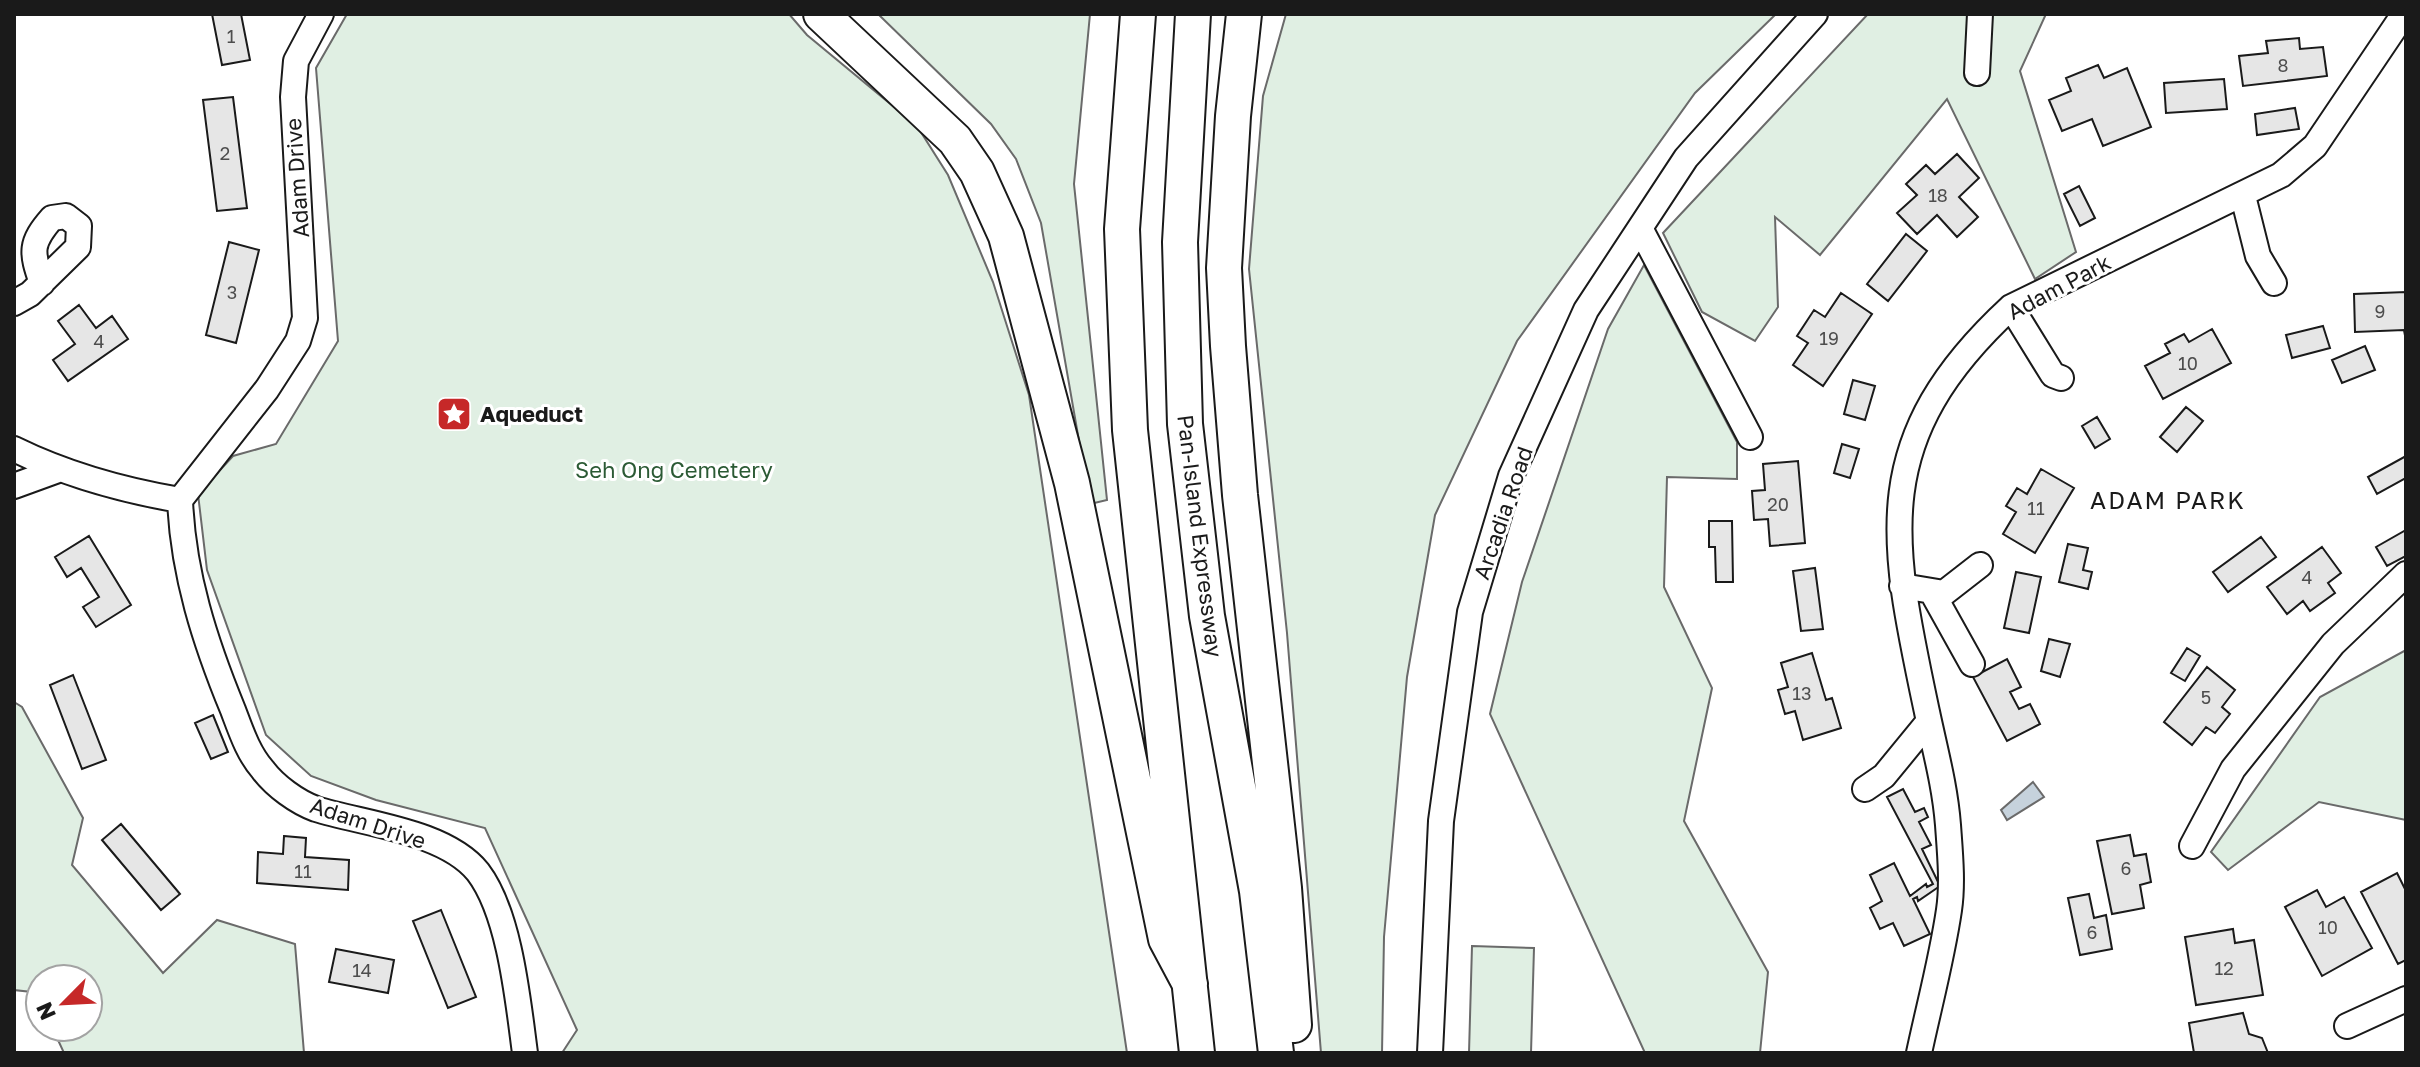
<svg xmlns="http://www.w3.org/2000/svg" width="2420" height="1067" font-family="'Golos Text',sans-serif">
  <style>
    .green { fill: #e0efe3; stroke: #6a6a6a; stroke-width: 2 }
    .water { fill: #c6d2dc; stroke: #6a6a6a; stroke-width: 2 }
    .building { fill: #e6e6e6; stroke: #1a1a1a; stroke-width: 2 }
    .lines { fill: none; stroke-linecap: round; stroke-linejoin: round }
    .minor-casing { stroke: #1a1a1a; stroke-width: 28 }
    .highway-casing { stroke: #1a1a1a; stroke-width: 38 }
    .minor { stroke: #fff; stroke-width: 24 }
    .highway { stroke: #fff; stroke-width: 34 }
    .labels { text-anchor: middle; stroke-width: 6; stroke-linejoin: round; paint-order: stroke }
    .number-label { font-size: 18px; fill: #4d4d4d }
    .street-label { font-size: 22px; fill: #1a1a1a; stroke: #fff }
    .poi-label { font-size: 22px; font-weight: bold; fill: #1a1a1a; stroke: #fff; text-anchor: start }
    .park-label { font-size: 22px; fill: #2b5a34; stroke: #fff }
    .neighbourhood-label { font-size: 24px; letter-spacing: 2px; fill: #1a1a1a; stroke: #fff }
  </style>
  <rect width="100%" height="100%" fill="#fff"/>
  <path class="green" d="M347,14H789L807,35L917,126L948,175L993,282L1029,395L1127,1053H562L577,1030L485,828L376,800L311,776L266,735L207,570L198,494L233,456L276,444L338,341L316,68Z
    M878,14H1090L1074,184L1107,500L1090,504L1041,223L1016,159L991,124Z
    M1286,14H1776L1695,93L1517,341L1435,515L1407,677L1384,937L1382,1053H1321L1287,633L1249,269L1263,96Z
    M1868,14H2046L2020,71L2076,252L2035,279L1947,99L1820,255L1775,217L1778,307L1755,341L1702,312L1663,233Z
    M1644,265L1737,442V479L1667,477L1664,587L1712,688L1684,821L1768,972L1760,1053H1645L1490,714L1522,582L1608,329Z
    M2406,650V820L2319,802L2228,870L2211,852L2320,697Z
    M14,702L22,707L83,818L72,865L163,973L217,920L295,944L304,1053H64L52,1027H88V979H40V1004L32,992L14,990Z
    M1472,946L1534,948L1531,1053H1469Z"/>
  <path class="water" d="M2033,782L2044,797L2007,820L2001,810Z"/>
  <path class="building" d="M212,14H241L250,60L222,65Z
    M2299,38L2300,49L2323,47L2327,76L2243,86L2239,56L2268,53L2266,41Z
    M2098,65L2104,78L2127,68L2151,127L2103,146L2092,119L2062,131L2049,100L2071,91L2066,78Z
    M2098,65L2104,78L2127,68L2151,127L2103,146L2092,119L2062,131L2049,100L2071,91L2066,78Z
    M2224,79L2227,109L2166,113L2164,83Z
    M233,97L247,208L217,211L203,100Z
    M2295,108L2299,129L2257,135L2255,114Z
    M1957,154L1979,178L1959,197L1978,217L1957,237L1937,215L1917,234L1897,213L1917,195L1906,184L1926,165L1935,174Z
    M2079,186L2095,218L2080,226L2064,194Z
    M1906,234L1927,251L1888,301L1867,284Z
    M229,242L259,250L236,343L206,335Z
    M2406,292V341L2404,330L2355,332L2354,294Z
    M1841,293L1872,314L1823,386L1793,365L1808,343L1797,336L1814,310L1825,317Z
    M79,305L96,328L112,316L128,339L68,381L53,360L75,344L58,321Z
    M2323,326L2330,348L2292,358L2286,335Z
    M2212,329L2231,363L2163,399L2145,366L2170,353L2165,344L2184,334L2189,342Z
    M2365,346L2375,370L2342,383L2332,360Z
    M1853,380L1875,386L1865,420L1844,414Z
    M2186,407L2203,421L2177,452L2160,437Z
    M2097,417L2110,439L2095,448L2082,426Z
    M1842,444L1859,449L1850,478L1834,473Z
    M2406,456V478L2377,494L2368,477Z
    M1798,461L1805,543L1770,546L1768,519L1754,520L1752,491L1765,490L1763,464Z
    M2041,469L2074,488L2035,553L2003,534L2016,512L2006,506L2017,488L2027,494Z
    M1709,521H1732L1733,582H1716L1715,547H1709Z
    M2406,530V556L2387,566L2376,547Z
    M89,536L131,605L96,627L83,607L99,597L81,568L67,577L55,557Z
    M2261,537L2276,557L2228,592L2213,572Z
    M2068,544L2088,548L2083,570L2092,572L2088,589L2059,582Z
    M2322,547L2341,573L2328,583L2335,593L2310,611L2303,601L2287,614L2267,587Z
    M1815,568L1823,629L1801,631L1793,571Z
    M2016,572L2041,577L2029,633L2004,628Z
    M2049,639L2070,644L2060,677L2041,671Z
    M2187,648L2200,656L2185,681L2171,673Z
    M1812,653L1826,700L1832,698L1841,728L1803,740L1795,711L1785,714L1778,690L1788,687L1781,663Z
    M2007,659L2021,687L2010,692L2019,709L2030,704L2040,724L2007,741L1973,677Z
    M2207,667L2235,690L2222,707L2230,714L2215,733L2206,727L2192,745L2164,722Z
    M2207,667L2235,690L2222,707L2230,714L2215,733L2206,727L2192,745L2164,722Z
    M73,675L106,760L82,769L50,685Z
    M213,715L228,752L211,759L195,723Z
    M1903,789L1915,812L1924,808L1928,817L1919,822L1931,845L1922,849L1940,886L1918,901L1917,897L1913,899L1930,934L1904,946L1893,923L1880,929L1870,908L1882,901L1870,875L1894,863L1910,896L1926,884L1927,887L1933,884L1887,797Z
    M121,824L180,894L161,910L102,840Z
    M2130,835L2134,856L2146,854L2151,882L2140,885L2144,908L2112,914L2097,841Z
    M284,836L306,838L305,857L349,860L348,890L257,883L258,852L283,854Z
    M2397,873L2406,891V960L2398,964L2361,892Z
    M2317,890L2326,907L2344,897L2372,948L2322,976L2285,907Z
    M2089,894L2094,918L2106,915L2112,949L2080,955L2068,898Z
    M441,910L476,997L448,1008L413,921Z
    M2233,929L2235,943L2254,940L2263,995L2196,1005L2185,937Z
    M336,949L394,960L388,993L329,982Z
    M2243,1013L2249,1034L2262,1038L2268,1053H2194L2189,1023Z"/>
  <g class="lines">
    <g class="minor-casing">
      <path id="minor" d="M321,14L296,61L293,97L305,318L298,341L267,389L180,500C183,574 205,642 233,710C241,731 248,753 263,770C275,786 297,802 316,809C364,824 445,831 478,872C510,914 518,1001 525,1053
        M1977,73L1980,14
        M2243,196L2258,256L2274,283
        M1640,228L1750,437
        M14,303L30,294L78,247L79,226L66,216L52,218C30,243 31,252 42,283
        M2011,307L2053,375L2061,378
        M14,449C67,475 121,490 180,500
        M14,486L58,470
        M1902,586L1944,593L1980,565
        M1933,594L1972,664
        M1865,789L1884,776L1929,721
        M2192,846L2233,769L2333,644L2406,574
        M2347,1026L2406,999
        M1430,1053L1441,821L1470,612L1511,476L1586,310L1686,158L1815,14
        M1919,1053C1929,1006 1942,958 1949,910C1953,883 1950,853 1948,825C1945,786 1935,750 1927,712C1890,538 1868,439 2011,307L2281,175L2315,146L2404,14"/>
    </g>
    <g class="highway-casing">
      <path id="highway" d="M821,14L955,140L977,172L1006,236L1072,483L1166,939L1190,984
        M1138,14L1122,229L1130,430L1197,1053
        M1193,14L1180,242L1185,424L1207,616L1257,891L1276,1053
        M1244,14L1233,116L1224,268L1228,346L1240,495L1284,888L1294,1025"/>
    </g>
    <use href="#minor" class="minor"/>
    <use href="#highway" class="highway"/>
  </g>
  <defs>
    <g id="sight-square" transform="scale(1.8)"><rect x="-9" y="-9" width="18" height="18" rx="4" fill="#c62828" stroke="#fff"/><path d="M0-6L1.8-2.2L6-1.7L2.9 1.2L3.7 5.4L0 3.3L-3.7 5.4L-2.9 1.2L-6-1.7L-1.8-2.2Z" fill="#fff"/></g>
  </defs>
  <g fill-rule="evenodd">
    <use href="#sight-square" x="454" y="414"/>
  </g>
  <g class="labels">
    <g class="number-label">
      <text x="231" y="43">1</text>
      <text x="2283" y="72">8</text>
      <text x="225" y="160">2</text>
      <text x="1938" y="202">18</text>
      <text x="232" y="299">3</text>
      <text x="2380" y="318">9</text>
      <text x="1829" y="345">19</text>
      <text x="99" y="348">4</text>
      <text x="2188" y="370">10</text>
      <text x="1778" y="511">20</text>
      <text x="2036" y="515">11</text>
      <text x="2307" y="584">4</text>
      <text x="1802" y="700">13</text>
      <text x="2206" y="704">5</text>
      <text x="2126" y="875">6</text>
      <text x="303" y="878">11</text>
      <text x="2328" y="934">10</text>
      <text x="2092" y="939">6</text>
      <text x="2224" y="975">12</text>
      <text x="362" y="977">14</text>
    </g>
    <g class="street-label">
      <text transform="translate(297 178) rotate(-94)" y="8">Adam Drive</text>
      <text transform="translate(2059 287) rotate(-28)" y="8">Adam Park</text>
      <text transform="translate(1503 513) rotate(-71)" y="8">Arcadia Road</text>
      <text transform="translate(1200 536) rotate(83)" y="8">Pan-Island Expressway</text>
      <text transform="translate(368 823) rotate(18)" y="8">Adam Drive</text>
    </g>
    <g class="poi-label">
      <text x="480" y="422">Aqueduct</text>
    </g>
    <g class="park-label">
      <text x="674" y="478">Seh Ong Cemetery</text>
    </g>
    <g class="neighbourhood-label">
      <text x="2168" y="509">ADAM PARK</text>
    </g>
  </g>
  <rect width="2420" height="1067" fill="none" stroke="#1a1a1a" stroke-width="32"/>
  <g transform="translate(64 1003) rotate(246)"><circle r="38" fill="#ffffff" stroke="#a3a3a3" stroke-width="2"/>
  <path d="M0-6L14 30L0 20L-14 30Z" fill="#c62828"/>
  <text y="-12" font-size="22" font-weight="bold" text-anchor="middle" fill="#1a1a1a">N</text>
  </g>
</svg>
